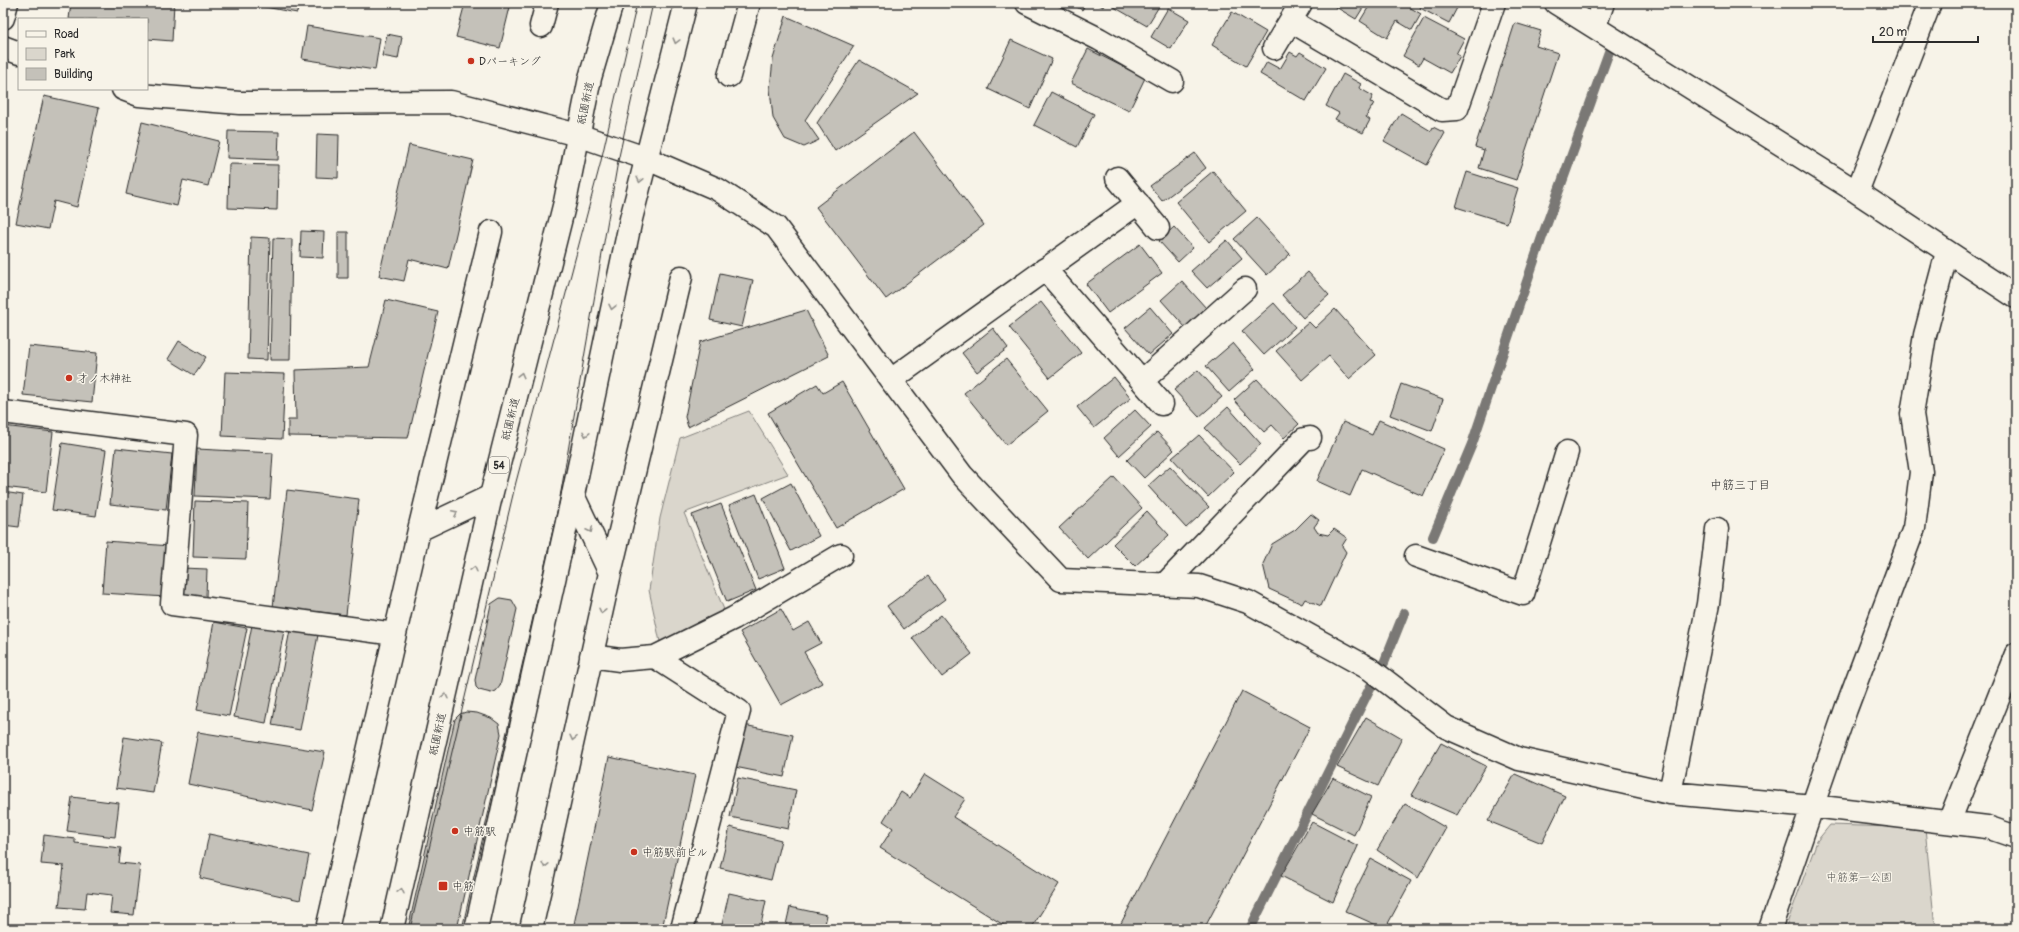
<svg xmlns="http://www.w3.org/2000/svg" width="2019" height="932" font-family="Pangolin,'Klee One',sans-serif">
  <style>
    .green { fill: #dad6cc; stroke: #82807c }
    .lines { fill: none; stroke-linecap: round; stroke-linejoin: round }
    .stream { stroke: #7a7874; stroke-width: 10 }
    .building { fill: #c4c1b9; stroke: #2b2b2b }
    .minor-casing { stroke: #2b2b2b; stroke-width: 25 }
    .highway-casing { stroke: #2b2b2b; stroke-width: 25 }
    .minor { stroke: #f7f3e8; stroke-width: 22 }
    .highway { stroke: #f7f3e8; stroke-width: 22 }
    .tram { stroke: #2b2b2b; stroke-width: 1 }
    .oneway { stroke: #918f8a }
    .poi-dot { fill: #c8321e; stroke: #f7f3e8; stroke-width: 1.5 }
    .labels { text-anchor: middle; stroke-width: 3; stroke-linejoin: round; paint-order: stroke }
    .shield { fill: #f7f3e8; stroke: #686764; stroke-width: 1 }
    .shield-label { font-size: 10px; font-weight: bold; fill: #2b2b2b }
    .poi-label { font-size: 11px; fill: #2b2b2b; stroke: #f7f3e8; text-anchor: start }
    .street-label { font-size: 11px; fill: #2b2b2b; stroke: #f7f3e8 }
    .park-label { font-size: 11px; fill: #575653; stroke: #f7f3e8 }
    .neighbourhood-label { font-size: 12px; fill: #2b2b2b; stroke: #f7f3e8 }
  </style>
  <rect width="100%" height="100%" fill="#f7f3e8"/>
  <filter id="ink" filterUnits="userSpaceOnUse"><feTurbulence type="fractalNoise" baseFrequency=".025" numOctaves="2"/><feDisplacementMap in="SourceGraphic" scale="8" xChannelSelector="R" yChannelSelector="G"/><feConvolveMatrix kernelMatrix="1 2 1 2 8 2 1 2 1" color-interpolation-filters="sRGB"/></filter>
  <g filter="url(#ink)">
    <path class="green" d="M749,411L788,474L684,513L725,612L660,642L649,590L660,518L680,438Z
      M1830,825L1925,828L1934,918L1937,929H1785L1817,841Z"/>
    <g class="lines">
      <path class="stream" d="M1433,537L1472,444L1541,240L1610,49
        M1384,663L1404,613
        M1250,929L1371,686"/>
    </g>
    <path class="building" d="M71,3H174L172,41L147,39V19H69Z
      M244,3H299L297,13Z
      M465,3H511L500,48L456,37Z
      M1070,3H1086L1082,10Z
      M1096,3H1105L1103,7Z
      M1116,3H1161L1147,26L1114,7Z
      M1329,3H1366L1356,19Z
      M1371,3H1402L1421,14L1412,30L1397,21L1387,38L1360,21Z
      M1423,3H1456L1455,5L1458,6L1449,23L1420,8Z
      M1168,8L1189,20L1171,49L1151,37Z
      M1232,12L1266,32L1246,66L1212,45Z
      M786,16L854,46L805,120L819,140L804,147L785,139L773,118L770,89L773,59Z
      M1424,18L1464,39L1456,54L1460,56L1450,73L1423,58L1419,65L1403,56Z
      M1515,23L1541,31L1536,46L1558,53L1516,180L1479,168L1484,150L1475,147Z
      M307,26L380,38L375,70L302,59Z
      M387,34L402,37L398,59L382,56Z
      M1011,40L1052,59L1030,109L988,89Z
      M1088,49L1145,78L1129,111L1071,83Z
      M1290,52L1297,56L1300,52L1326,68L1306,101L1260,74L1267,62L1280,69Z
      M859,60L918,93L835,151L817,123Z
      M1343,74L1361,84L1359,88L1373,96L1370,102L1374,103L1366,117L1370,120L1363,133L1335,119L1339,113L1326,106Z
      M1051,92L1094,114L1077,147L1034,125Z
      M44,96L99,108L77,207L54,201L48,229L16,223Z
      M1401,113L1431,131L1433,127L1445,133L1427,165L1384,141Z
      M142,122L219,141L208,186L183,180L177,206L126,194Z
      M228,131L279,132L278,160L227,158Z
      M914,132L984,225L886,299L816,207Z
      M317,134L339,135L338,178L316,177Z
      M409,145L473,160L448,269L409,259L404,281L379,276Z
      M1195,153L1206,168L1162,201L1150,186Z
      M229,164L278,165L277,210L228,208Z
      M1213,171L1246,211L1209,242L1176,202Z
      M1467,172L1518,188L1507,223L1456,207Z
      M1257,218L1290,254L1267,275L1234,239Z
      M1174,227L1193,248L1178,262L1159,241Z
      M301,231L324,232L323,258L300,257Z
      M338,232H348V278H338Z
      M251,237L270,238L267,360L248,359Z
      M273,238L292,239L290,360H270Z
      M1227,240L1242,258L1207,288L1191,271Z
      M1140,244L1162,273L1108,313L1086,284Z
      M1308,272L1329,295L1303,318L1282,295Z
      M720,273L753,280L742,327L710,320Z
      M1182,281L1206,308L1185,327L1161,300Z
      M386,300L438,312L408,438L288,436V420H296L295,370L369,367Z
      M1041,302L1081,353L1050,378L1009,327Z
      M1274,303L1295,327L1264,355L1242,331Z
      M1150,307L1173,334L1149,355L1125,328Z
      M1335,309L1376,355L1349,379L1329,356L1302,380L1276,351L1309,322L1315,328Z
      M806,310L829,356L688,427L685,417L700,342Z
      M993,328L1008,348L977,372L962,353Z
      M179,341L206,357L194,375L168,359Z
      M1233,343L1255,369L1229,392L1206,366Z
      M29,346L97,353L92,402L23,395Z
      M1006,359L1048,411L1006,445L964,393Z
      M1198,370L1222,397L1199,417L1174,390Z
      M225,372L285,374L282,439L222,436Z
      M1114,377L1131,398L1094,428L1077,407Z
      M1257,379L1299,424L1284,438L1272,425L1264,432L1234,400Z
      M842,382L904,489L836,528L768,413L817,384L823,393Z
      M1401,384L1443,399L1432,431L1390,415Z
      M1228,407L1261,444L1240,464L1205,428Z
      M1135,410L1151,427L1119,456L1104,438Z
      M1379,420L1444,449L1423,496L1362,469L1350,496L1317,481L1343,422L1372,435Z
      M3,426L53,432L46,492L3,487Z
      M1157,432L1174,450L1144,478L1127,460Z
      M1199,435L1234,472L1208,497L1172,458Z
      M62,443L106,450L96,516L52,510Z
      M116,448L172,454L166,510L110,504Z
      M197,449L273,453L270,499L195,496Z
      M1170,466L1209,507L1186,528L1148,486Z
      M1114,477L1142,508L1088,559L1059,528Z
      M791,483L819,536L791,551L763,498Z
      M287,490L359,499L346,615L273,607Z
      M3,492L23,495L19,527L3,525Z
      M756,494L785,568L758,579L729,505Z
      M195,501L248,503L246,559L193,557Z
      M721,504L756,590L727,602L692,515Z
      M1147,511L1169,535L1135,566L1113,544Z
      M1311,514L1319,520L1314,527L1318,533L1328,535L1334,529L1347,538L1342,546L1346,552L1321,606L1305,599L1302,604L1269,589L1263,564L1272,544L1295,530Z
      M106,541L170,546L166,597L102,593Z
      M182,568L207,569L206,597L181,595Z
      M928,576L945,599L904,629L887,606Z
      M500,598L512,600L517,609L500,686L496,691L491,693L479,690L476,687L475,680L491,604Z
      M781,609L793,631L809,622L821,643L804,652L822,683L781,705L740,632Z
      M941,615L972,654L942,677L912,638Z
      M214,622L247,628L229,716L197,710Z
      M252,625L284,631L266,723L234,717Z
      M290,630L318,635L300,730L272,725Z
      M1242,691L1310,727L1204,929H1118Z
      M466,712L477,713L491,718L499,724L501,734L457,929H408L455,719L460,714Z
      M1366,717L1402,738L1378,786L1337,767Z
      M739,724L793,735L784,777L730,766Z
      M198,732L325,752L312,810L188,784Z
      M124,737L162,743L153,793L116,788Z
      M1441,743L1486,766L1457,815L1411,795Z
      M609,757L695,775L662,929H573Z
      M925,774L965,799L953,817L1059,884L1031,929H1010L880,848L893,828L883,821L901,792L910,798Z
      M1515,774L1565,796L1542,843L1488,821Z
      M738,778L796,790L788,829L730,817Z
      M1333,778L1371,797L1354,835L1312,814Z
      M72,797L119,803L115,837L67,831Z
      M1405,804L1446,828L1418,878L1377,850Z
      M1312,822L1358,846L1333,902L1281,876Z
      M730,827L781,840L771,880L720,868Z
      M209,834L309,855L300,900L200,878Z
      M44,835L75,839V843L121,848L119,863L140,865L134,915L110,913L112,895L87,892L85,909L59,907L64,866L41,864Z
      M1371,859L1411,881L1385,929L1345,911Z
      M729,893L766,901L760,929H721Z
      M790,907L827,915L824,929H785Z"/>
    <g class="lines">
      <g class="minor-casing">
        <path id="minor" d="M1027,3L1099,39L1172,81
          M1556,3L1857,192L2016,297
          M3,18L7,3
          M1291,21L1442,110L1457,109L1494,3
          M541,26L547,3
          M1595,26L1603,3
          M3,47L19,53
          M1274,48L1301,3
          M729,76L749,3
          M123,89L139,95L240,103L451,102L578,135L645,158L717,189L776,227L962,475L1061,580L1199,586L1248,602L1370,669L1446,727L1519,759L1670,793L1813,806L1987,827L2016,837
          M1117,178L1158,228
          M1857,192L1930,3
          M1045,269L1162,404
          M891,380L1138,203
          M1142,381L1245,289
          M3,412L186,435L172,604L395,634
          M573,495L610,573
          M419,530L491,496
          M1416,556L1523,594L1567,452
          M1165,584L1304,439L1310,438
          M591,656L620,660L655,657L734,618L841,555
          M655,657L739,711L682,929
          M1670,793L1708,604L1717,529
          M1949,822L2016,654
          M327,929L419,530L491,232
          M531,929L610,573L681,277
          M1770,929L1846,709L1914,528L1921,472L1912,414L1925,335L1947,252"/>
      </g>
      <g class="highway-casing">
        <path id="highway" d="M392,929L491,496L565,202L590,78L612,3
          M476,929L573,495L631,219L686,3"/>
      </g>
      <use href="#minor" class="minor"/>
      <use href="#highway" class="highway"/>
      <path class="tram" d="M410,929L516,482L600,165L637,3
        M462,929L559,503L618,161L653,3"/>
    </g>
    <defs><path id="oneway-chevron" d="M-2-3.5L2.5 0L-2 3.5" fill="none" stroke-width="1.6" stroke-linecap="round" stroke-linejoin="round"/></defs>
    <g class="oneway">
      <use href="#oneway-chevron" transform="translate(676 41) rotate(105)"/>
      <use href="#oneway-chevron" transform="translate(640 180) rotate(103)"/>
      <use href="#oneway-chevron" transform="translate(612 307) rotate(102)"/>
      <use href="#oneway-chevron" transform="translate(521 375) rotate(-76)"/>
      <use href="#oneway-chevron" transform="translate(586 434) rotate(102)"/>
      <use href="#oneway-chevron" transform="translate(455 513) rotate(-26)"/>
      <use href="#oneway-chevron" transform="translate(590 530) rotate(64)"/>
      <use href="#oneway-chevron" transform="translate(474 569) rotate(-77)"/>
      <use href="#oneway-chevron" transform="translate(602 611) rotate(103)"/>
      <use href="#oneway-chevron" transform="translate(445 696) rotate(-77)"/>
      <use href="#oneway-chevron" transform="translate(573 738) rotate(103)"/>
      <use href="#oneway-chevron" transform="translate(545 865) rotate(103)"/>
      <use href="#oneway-chevron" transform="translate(401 891) rotate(-77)"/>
    </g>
  </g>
  <g class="poi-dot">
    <circle cx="471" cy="61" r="4"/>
    <circle cx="69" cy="378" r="4"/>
    <circle cx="455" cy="831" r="4"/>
    <circle cx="634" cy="852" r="4"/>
    <rect x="438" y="881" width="10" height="10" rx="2"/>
  </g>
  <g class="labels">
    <rect class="shield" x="489" y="457" width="20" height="16" rx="3"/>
    <g class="shield-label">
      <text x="499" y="469">54</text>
    </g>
    <g class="poi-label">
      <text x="479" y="65">Dパーキング</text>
      <text x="77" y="382">才ノ木神社</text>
      <text x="463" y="835">中筋駅</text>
      <text x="642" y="856">中筋駅前ビル</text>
      <text x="452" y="890">中筋</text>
    </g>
    <g class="street-label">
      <text transform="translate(585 103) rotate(-78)" y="4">祇園新道</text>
      <text transform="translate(510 419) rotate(-76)" y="4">祇園新道</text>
      <text transform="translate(437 734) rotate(-77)" y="4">祇園新道</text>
    </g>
    <g class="park-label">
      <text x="1859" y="881">中筋第一公園</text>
    </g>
    <g class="neighbourhood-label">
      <text x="1740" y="489">中筋三丁目</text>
    </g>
  </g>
  <rect width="2019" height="932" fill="none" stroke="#f7f3e8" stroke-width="16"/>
  <rect x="8" y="8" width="2003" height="916" fill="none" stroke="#2b2b2b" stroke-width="1.5" filter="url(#ink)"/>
  <rect x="18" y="18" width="130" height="72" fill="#f7f3e8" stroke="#a5a39c"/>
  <rect x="26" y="31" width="20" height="6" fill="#f7f3e8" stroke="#a5a39c"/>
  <text x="54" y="38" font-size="12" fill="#2b2b2b">Road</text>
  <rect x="26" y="48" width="20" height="12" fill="#dad6cc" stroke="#a5a39c"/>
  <text x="54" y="58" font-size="12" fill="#2b2b2b">Park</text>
  <rect x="26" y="68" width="20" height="12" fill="#c4c1b9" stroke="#a5a39c"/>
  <text x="54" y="78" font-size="12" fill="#2b2b2b">Building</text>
  <path d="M1873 36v6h105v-6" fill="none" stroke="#2b2b2b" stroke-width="2"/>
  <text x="1879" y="36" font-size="12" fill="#2b2b2b" stroke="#f7f3e8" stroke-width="3" paint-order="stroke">20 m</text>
</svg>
